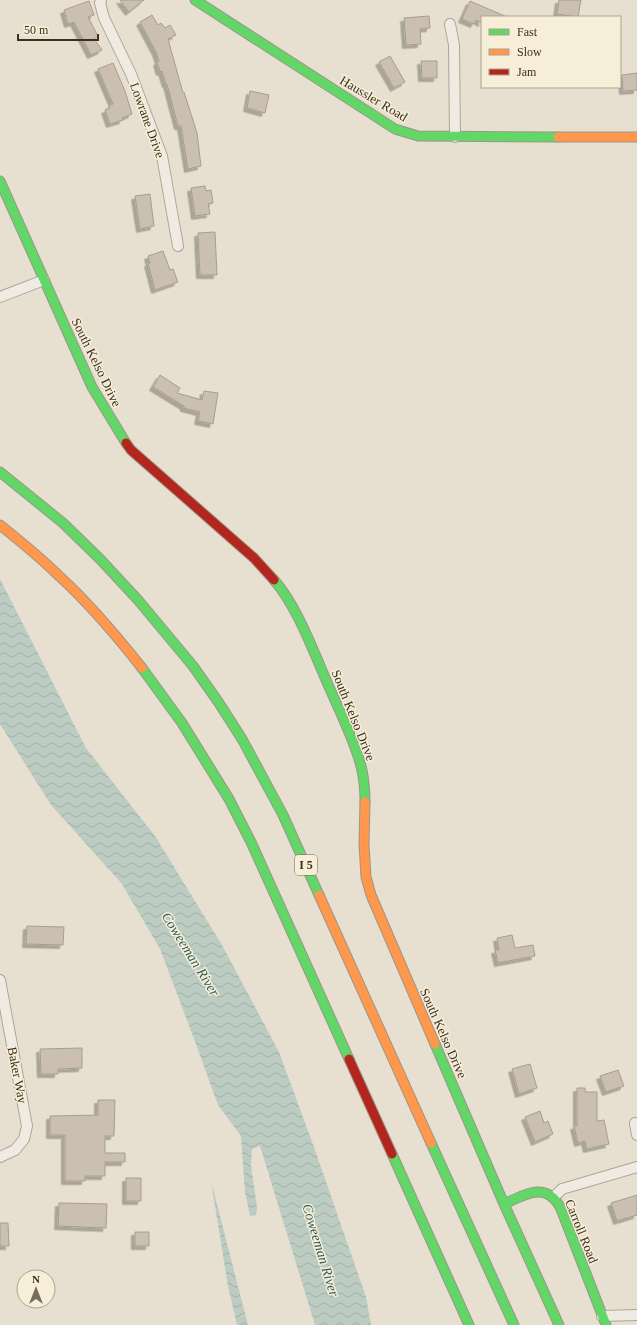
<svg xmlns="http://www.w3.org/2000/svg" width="637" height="1325" font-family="'Times New Roman',serif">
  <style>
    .water { fill: url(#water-waves) }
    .building { fill: #cbbfb2; stroke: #a89c90; filter: url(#shadow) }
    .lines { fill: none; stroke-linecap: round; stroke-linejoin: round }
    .street-casing { stroke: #ada599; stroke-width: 12 }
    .fast-casing { stroke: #9c958a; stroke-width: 11 }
    .slow-casing { stroke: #9c958a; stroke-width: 11 }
    .jam-casing { stroke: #9c958a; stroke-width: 11 }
    .street { stroke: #efebe3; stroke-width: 10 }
    .fast { stroke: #63d668; stroke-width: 9 }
    .slow { stroke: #ff974d; stroke-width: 9 }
    .jam { stroke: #b3261e; stroke-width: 9 }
    .labels { text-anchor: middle; stroke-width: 3; stroke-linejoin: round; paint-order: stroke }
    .shield { fill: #f7eed8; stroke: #756857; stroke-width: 1 }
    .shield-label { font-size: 12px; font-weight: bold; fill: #3d2e20 }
    .street-label { font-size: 13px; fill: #3d2e20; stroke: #f7eed8 }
    .water-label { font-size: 14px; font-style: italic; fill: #2f5d5a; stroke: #f7eed8 }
  </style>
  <defs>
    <pattern id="water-waves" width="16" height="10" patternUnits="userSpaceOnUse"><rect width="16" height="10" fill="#bcccc2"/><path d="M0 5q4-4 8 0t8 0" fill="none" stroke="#a2b0a6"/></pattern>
    <filter id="shadow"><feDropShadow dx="-3.5" dy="3.5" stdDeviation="0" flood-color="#0004"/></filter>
  </defs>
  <rect width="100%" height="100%" fill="#e7e0d1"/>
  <path class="water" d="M0,579L86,748L155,836L222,945L279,1052L314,1147L366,1297L371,1325H315L260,1146L252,1149L251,1165L257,1207L256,1215L250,1216L245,1192L241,1136L218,1105L193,1036L160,949L122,884L51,805L0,724Z
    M211,1181L248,1325H237L228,1286Z"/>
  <path class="building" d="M120,0H144L129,12Z
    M559,0H581L578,17L557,14Z
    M89,1L94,15L88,17L98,36L94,39L102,50L91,55L74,22L68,24L64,10Z
    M470,1L507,17H482V23L476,20L474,24L462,19Z
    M152,15L158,25L161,23L165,28L170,25L176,35L168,39L183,93L184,92L197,133L201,166L188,169L181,126H178L167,84H166L162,71L160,72L157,62L159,61L156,52L140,22Z
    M429,16L430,28L420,29L421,44L406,45L404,18Z
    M390,56L405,82L394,88L379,62Z
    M421,61H437V78H422Z
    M113,63L125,91L132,114L122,118L123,120L110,124L105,110L110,108L109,106L113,104L98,69Z
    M637,73V90L623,91L622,75Z
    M250,91L269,95L265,113L247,108Z
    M205,186L206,191L211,190L213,203L208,204L210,214L195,216L191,188Z
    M150,194L154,226L140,229L135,196Z
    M215,232L217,275H200L198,233Z
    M163,251L170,270L173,269L178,282L155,290L148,263H150L148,256Z
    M160,375L180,388L177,393L202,400L204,391L218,393L213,424L198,421L200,412L184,408V406L153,387Z
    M27,926L64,927L63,945L26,944Z
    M512,935L515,948L533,945L535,956L498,963L495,950H499L497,938Z
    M82,1048V1068L58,1069V1074H41L40,1049Z
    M530,1064L537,1088L519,1094L512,1069Z
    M618,1070L624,1086L606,1092L600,1076Z
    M577,1088H585V1092H597V1121L604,1120L609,1144L587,1149L585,1141L578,1143L574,1126H577Z
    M98,1100H115L114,1136H105V1153H125V1162H105V1176H85V1181H65V1135H50V1116L98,1115Z
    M540,1111L544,1123L548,1121L553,1134L535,1142L525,1117Z
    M126,1178H141V1201H126Z
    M637,1195V1215L617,1221L611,1203Z
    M59,1203L107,1204L106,1228L58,1226Z
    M0,1223H8L9,1246H0Z
    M135,1232H149V1246H135Z"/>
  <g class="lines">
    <g class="street-casing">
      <path id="street" d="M101,0L100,3L104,18L131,74L162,156L178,246
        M450,24L454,45L455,137
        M0,297L44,280
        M0,980L27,1126L24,1139L15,1150L0,1157
        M635,1123L637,1135
        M554,1197L562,1189L637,1167
        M602,1316L637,1315"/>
    </g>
    <g class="fast-casing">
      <path id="fast" d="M195,0L395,129L418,136L558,137
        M0,181L92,387L126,443
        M0,472L63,523L100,559L138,600L193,666L219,703L242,739L283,815L319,895
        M274,580C298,607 315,656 330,689C341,714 354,740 361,766C364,778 365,790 365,802
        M142,668L182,723L229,799L251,842L349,1059
        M435,1044L504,1204L559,1325
        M431,1143L514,1325
        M392,1154L469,1325
        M504,1204C526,1194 547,1181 561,1209L606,1325"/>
    </g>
    <g class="slow-casing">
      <path id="slow" d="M558,137H637
        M0,525C20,541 40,557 58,575C89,603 116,635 142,668
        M365,802L364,844L366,877L371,895L435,1044
        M319,895L431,1143"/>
    </g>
    <g class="jam-casing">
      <path id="jam" d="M126,443L131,450L254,558L274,580
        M349,1059L392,1154"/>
    </g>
    <use href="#street" class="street"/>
    <use href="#fast" class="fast"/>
    <use href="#slow" class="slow"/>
    <use href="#jam" class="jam"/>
  </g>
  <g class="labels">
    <rect class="shield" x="295" y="855" width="22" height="20" rx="3"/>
    <g class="shield-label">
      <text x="306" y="869">I 5</text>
    </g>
    <g class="street-label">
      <text transform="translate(374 98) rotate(31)" y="5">Haussler Road</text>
      <text transform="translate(148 120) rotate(70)" y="5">Lowrane Drive</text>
      <text transform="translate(97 362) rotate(64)" y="5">South Kelso Drive</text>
      <text transform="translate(354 715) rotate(68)" y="5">South Kelso Drive</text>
      <text transform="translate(444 1033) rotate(66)" y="5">South Kelso Drive</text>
      <text transform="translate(18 1075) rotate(79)" y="5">Baker Way</text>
      <text transform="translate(582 1231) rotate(68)" y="5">Carroll Road</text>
    </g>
    <g class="water-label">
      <text transform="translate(191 954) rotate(58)" y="5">Coweeman River</text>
      <text transform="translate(321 1250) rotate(73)" y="5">Coweeman River</text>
    </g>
  </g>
  <rect x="481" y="16" width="140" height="72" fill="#f7eed8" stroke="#ada18e"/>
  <rect x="489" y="29" width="20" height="6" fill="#63d668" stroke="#ada18e"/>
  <text x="517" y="36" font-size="12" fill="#3d2e20">Fast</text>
  <rect x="489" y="49" width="20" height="6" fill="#ff974d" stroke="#ada18e"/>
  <text x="517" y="56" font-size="12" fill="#3d2e20">Slow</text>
  <rect x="489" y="69" width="20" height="6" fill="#b3261e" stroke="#ada18e"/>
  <text x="517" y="76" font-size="12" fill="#3d2e20">Jam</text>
  <g transform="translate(36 1289)"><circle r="19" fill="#f7eed8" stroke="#ada18e"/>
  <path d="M0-3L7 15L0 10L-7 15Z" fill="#786c5e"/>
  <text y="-6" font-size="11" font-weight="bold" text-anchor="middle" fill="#3d2e20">N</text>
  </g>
  <path d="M18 34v6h80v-6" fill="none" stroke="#3d2e20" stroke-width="2"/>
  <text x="24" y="34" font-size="12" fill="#3d2e20" stroke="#f7eed8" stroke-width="3" paint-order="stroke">50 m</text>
</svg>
